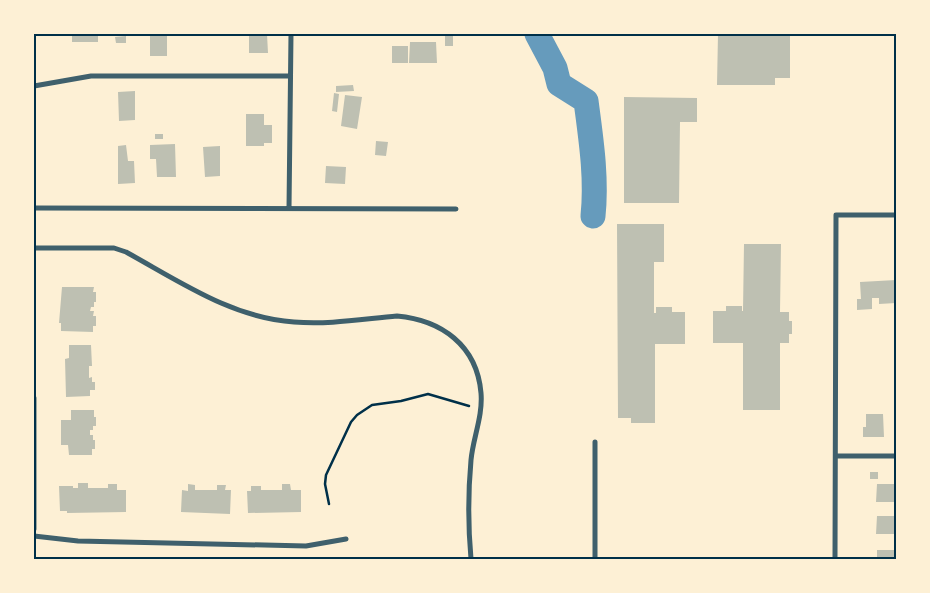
<svg xmlns="http://www.w3.org/2000/svg" width="930" height="593" font-family="Manrope,sans-serif">
  <style>
    .lines { fill: none; stroke-linecap: round; stroke-linejoin: round }
    .river { stroke: #669bbc; stroke-width: 25 }
    .building { fill: #bec0b2 }
    .path { stroke: #003049; stroke-width: 2.5 }
    .minor { stroke: #3f606c; stroke-width: 5 }
    .neatline { fill: none; stroke: #003049; stroke-width: 2 }
  </style>
  <rect width="100%" height="100%" fill="#fdf0d5"/>
  <g class="lines">
    <path class="river" d="M537,34L555,68L559,84L586,101C591,139 597,178 593,216"/>
  </g>
  <path class="building" d="M72,34H98V42H72Z
    M150,34H167V56H150Z
    M249,34H267L268,53H249Z
    M445,34H453V46H445Z
    M718,34H790V78H775V85H717Z
    M126,36V43H116L115,37Z
    M410,42H436L437,63H409Z
    M392,46H408V63H392Z
    M353,85L354,91L336,92V86Z
    M135,91V120L119,121L118,92Z
    M334,93L339,94L337,112L332,111Z
    M345,95L362,97L357,129L341,126Z
    M624,97L697,98V122H680L679,203H624Z
    M246,114H264V125H272V143H264V146H246Z
    M155,134H163V139H155Z
    M376,141L388,142L386,156L375,155Z
    M175,144L176,177H157L156,159H150V145Z
    M126,145L128,161H134L135,183L118,184V146Z
    M220,146V176L205,177L203,147Z
    M326,166L346,167L345,184L325,183Z
    M617,224H664V262H654V313H656V307H672V312H685V344H655V423H631V418H618Z
    M744,244H781L780,312H789V321H792V334H789V343H780V410H743V343H713V311H726V306H742V311H743Z
    M896,280V303L879,304V298H872V309L857,310V299H861L860,282Z
    M62,287H94L93,292H96V302H94V307H91L90,311H94L93,316H96V326H93V332L61,331V323H59Z
    M69,345H91L92,366H89V378L92,377V382H95V390H90V396L66,397L65,359L69,358Z
    M71,410H94V417H96V426H93V430H90V435H93V440H95V449H92V455H69L68,445H61V420H71Z
    M866,414H883L884,437H863V427H866Z
    M870,472H878V479H870Z
    M78,483H88V488H108V484H117V490H126V512L67,513V511H60L59,486H73V488H78Z
    M188,484L195,485V490H217V485H226L225,490H231L230,514L181,512L182,490L188,491Z
    M282,484H290L291,490H301V512L248,513L247,491H251V486H261V490H282Z
    M877,484H896V502H876Z
    M877,516H896V534H876Z
    M877,550H896V559H877Z"/>
  <g class="lines">
    <path class="path" d="M329,504L325,484L326,475L351,422L357,415L372,405L401,401L428,394L469,406"/>
    <path class="minor" d="M34,86L91,76H290
      M34,208L456,209
      M289,208L291,34
      M34,248H114L126,252C179,281 232,318 294,322C328,325 363,319 397,316C441,320 477,345 481,393C483,416 473,438 471,460C468,493 468,526 471,559
      M34,398V529
      M836,456H896
      M34,536L78,541L306,546L346,539
      M595,559V442
      M835,559L836,215H896"/>
  </g>
  <rect width="930" height="593" fill="none" stroke="#fdf0d5" stroke-width="70"/>
  <rect x="35" y="35" width="860" height="523" class="neatline"/>
</svg>
